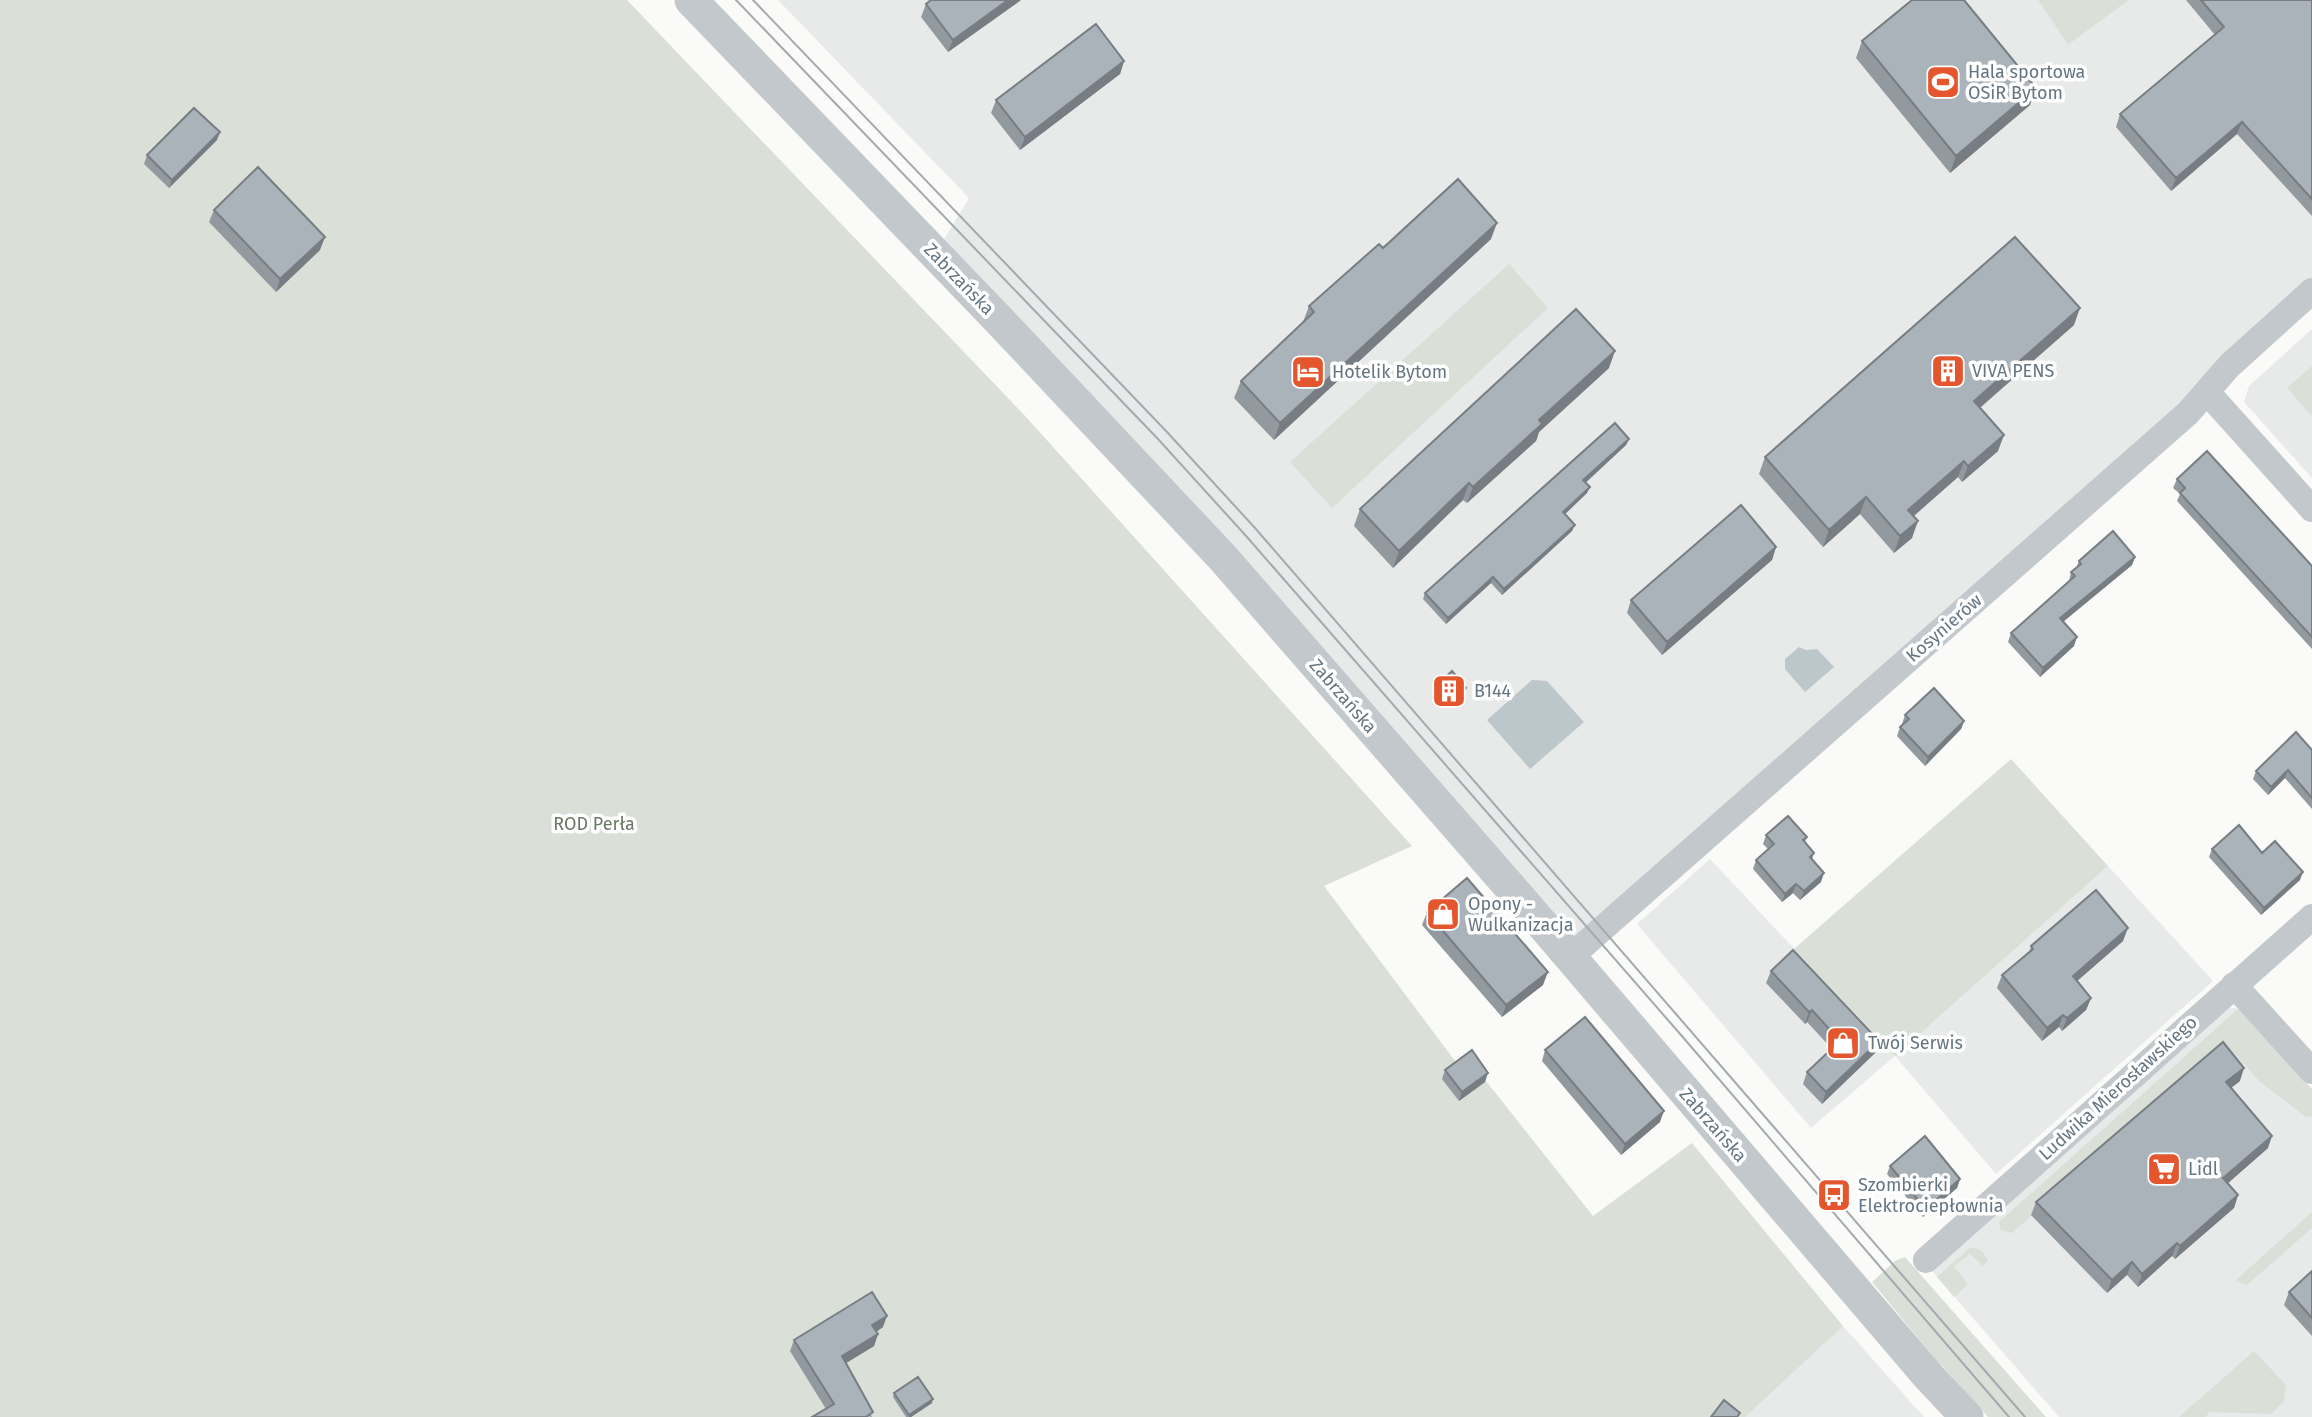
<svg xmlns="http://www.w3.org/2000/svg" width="2312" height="1417" font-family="'Fira Sans',sans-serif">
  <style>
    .built { fill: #e8e9e9 }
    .green { fill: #dadfd7 }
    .water { fill: #bbc7cb }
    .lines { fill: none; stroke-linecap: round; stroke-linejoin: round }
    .minor { stroke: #c3c8cc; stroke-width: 26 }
    .tertiary { stroke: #c3c8cc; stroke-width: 33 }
    .tram { stroke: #a2aab0; stroke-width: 2 }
    .wall { fill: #929a9f }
    .shaded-wall { fill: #777d82 }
    .building { fill: #aab3b9; stroke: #777d82; stroke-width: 2 }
    .labels { text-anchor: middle; stroke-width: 7; stroke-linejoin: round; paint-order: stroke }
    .poi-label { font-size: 18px; fill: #657683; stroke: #fff; text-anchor: start }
    .street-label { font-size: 18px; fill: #657683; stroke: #fff }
    .park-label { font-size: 18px; fill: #687a64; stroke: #fff }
  </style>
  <rect width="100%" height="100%" fill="#fafaf8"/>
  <path class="built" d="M778,0H2038L2068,45L2129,0H2312V278L2220,361L2207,392L1569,958L935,254L969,198Z
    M2312,329V478L2244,402L2249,386Z
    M1710,859L1895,1056L2108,866L2213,981L1996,1174L1895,1056L1811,1128L1637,924Z
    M2234,1008L2238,1009L2312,1089V1417H2059L1932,1271L2225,1009Z
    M1828,1309L1924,1417H1716Z"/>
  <path class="green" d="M0,0H627L1027,418L1412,846L1324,886L1458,1065L1467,1057L1593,1216L1692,1143L1843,1326L1745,1417H0Z
    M2038,0H2129L2068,45Z
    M1509,264L1548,308L1332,508L1290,462Z
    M2312,366V416L2287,388Z
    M2011,759L2108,866L1895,1056L1794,949Z
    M2238,1009L2312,1089V1116L2306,1117L2260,1082L2234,1053L2224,1061L2218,1055L2012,1233L2001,1230L1999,1222Z
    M2312,1212V1228L2247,1285L2236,1280Z
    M1971,1247L1982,1251L1988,1260L1983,1266L1970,1254L1954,1266L1968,1284L1954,1297L1937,1277Z
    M1905,1257L2046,1417H1988L1932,1355L1872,1282L1895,1261Z
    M2254,1351L2286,1385L2284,1401L2271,1414L2210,1412L2205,1417H2179Z"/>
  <path class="water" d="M1799,647L1806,650L1817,649L1834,667L1805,692L1785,669V659Z
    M1532,680L1547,681L1584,722L1530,769L1487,720Z"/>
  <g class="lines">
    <path class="minor" d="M2207,392L2312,509
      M1569,958L2188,413L2229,366L2312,291
      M2234,985L2312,1071
      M1926,1260L2312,917"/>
    <path class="tertiary" d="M691,0L997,318L1223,558L1530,910L1930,1378L1967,1417"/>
    <path class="tram" d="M736,0L1158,439L1247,537L1681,1035L2009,1417
      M753,0L1167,432L1255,528L2025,1417"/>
  </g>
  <path class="wall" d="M1021,0L948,52L921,17L926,4Z
    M2186,0H2312V216L2237,134L2171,191L2116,127L2120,114L2215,35Z
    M1862,41L2030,105L1950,173L1856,58Z
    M1124,61L1120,74L1020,150L991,113L996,100Z
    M217,140L169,188L144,164L147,155Z
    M214,210L320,250L276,292L209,222Z
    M1491,239L1274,440L1234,398L1241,381L1303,322L1309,306L1383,248Z
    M2074,325L1980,408L1998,451L1962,482L1958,477L1914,516L1912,538L1894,553L1860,514L1823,547L1759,474L1765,457Z
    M1609,368L1539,432L1536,441L1467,503L1463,500L1393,568L1354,526L1360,509Z
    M1629,439L1626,445L1585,483L1587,493L1565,514L1572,531L1502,595L1491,583L1446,624L1423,599L1425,593Z
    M2177,479L2312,566V649L2177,501L2180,494L2173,488Z
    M1776,547L1772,560L1662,655L1627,613L1631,600Z
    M2135,557L2132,565L2063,621L2074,646L2040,677L2008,642L2011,633L2069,581L2071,572L2076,568L2079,561Z
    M1436,686L1465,692L1448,706L1434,690Z
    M1905,715L1964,721L1961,729L1925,766L1897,736L1900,727L1903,725L1902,724Z
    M2312,750V809L2285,778L2268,795L2253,779L2256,771Z
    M1766,835L1807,837L1805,842L1814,853L1812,860L1821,882L1800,900L1793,893L1782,902L1753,869L1756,860L1768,849L1763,844Z
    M2212,849L2300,880L2261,915L2209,857Z
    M1427,912L1543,985L1502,1017L1422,925Z
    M2123,941L2077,981L2091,998L2086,1010L2062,1031L2059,1027L2042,1041L1997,988L2002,975L2029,953L2031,946Z
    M1771,971L1879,1041L1875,1053L1822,1104L1803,1084L1807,1072L1832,1049L1807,1022L1805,1024L1766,983Z
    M1545,1050L1660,1122L1621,1155L1542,1061Z
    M1445,1070L1485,1082L1459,1101L1442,1079Z
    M2240,1081L2231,1088L2268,1148L2228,1183L2238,1195L2234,1208L2175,1259L2172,1256L2138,1287L2127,1275L2107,1293L2031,1215L2036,1202Z
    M1890,1166L1960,1179L1957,1188L1923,1217L1887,1174Z
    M2312,1271V1336L2284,1305L2289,1292Z
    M883,1327L876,1332L878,1334L874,1346L846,1363L872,1417L826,1409L790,1351L794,1340Z
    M894,1393L932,1403L911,1417H906L893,1397Z"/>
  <path class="shaded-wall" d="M1008,0H1021L948,52L953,40Z
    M1124,61L1120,74L1020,150L1025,137Z
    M2036,88L2030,105L1950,173L1956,156Z
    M2242,122L2237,134L2171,191L2176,178Z
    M220,132L217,140L169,188L172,180Z
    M1497,223L1491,239L1274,440L1280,423Z
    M325,237L320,250L276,292L280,279Z
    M2080,308L2074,325L1968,418L1974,401Z
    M1615,351L1609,368L1539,432L1536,441L1467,503L1473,487L1539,420Z
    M2004,435L1998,451L1962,482L1968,466Z
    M1629,439L1626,445L1581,487L1583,480Z
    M1964,461L1958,477L1902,526L1908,510Z
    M1469,483L1463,500L1393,568L1399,551Z
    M1590,487L1587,493L1561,518L1563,512Z
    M1866,497L1860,514L1823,547L1829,530Z
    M1918,521L1912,538L1894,553L1900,536Z
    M1575,525L1572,531L1502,595L1504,589Z
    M1776,547L1772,560L1662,655L1667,642Z
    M2135,557L2132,565L2057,627L2060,618Z
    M1493,577L1491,583L1446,624L1448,618Z
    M2077,637L2074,646L2040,677L2043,668Z
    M1466,688L1465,692L1448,706L1450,702Z
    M1964,721L1961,729L1925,766L1928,757Z
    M2288,770L2285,778L2268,795L2271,787Z
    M2303,872L2300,880L2261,915L2264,908Z
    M1824,873L1821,882L1800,900L1804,891Z
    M1796,884L1793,893L1782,902L1785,894Z
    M2128,928L2123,941L2068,989L2073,976Z
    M1548,972L1543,985L1502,1017L1506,1005Z
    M2091,998L2086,1010L2062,1031L2067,1018Z
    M1812,1010L1807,1022L1805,1024L1809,1012Z
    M2063,1015L2059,1027L2042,1041L2047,1028Z
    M1879,1041L1875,1053L1822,1104L1826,1092Z
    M2244,1068L2240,1081L2222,1095L2226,1082Z
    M1488,1073L1485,1082L1459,1101L1462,1092Z
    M1664,1111L1660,1122L1621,1155L1625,1144Z
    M2272,1136L2268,1148L2219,1191L2223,1178Z
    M1960,1179L1957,1188L1923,1217L1926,1209Z
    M2238,1195L2234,1208L2175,1259L2180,1246Z
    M2177,1243L2172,1256L2138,1287L2142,1274Z
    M2132,1262L2127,1275L2107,1293L2112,1280Z
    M887,1316L883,1327L868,1337L872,1325Z
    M878,1334L874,1346L838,1368L842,1356Z
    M933,1399L932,1403L911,1417H909V1415Z"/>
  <path class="building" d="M931,0H1008L953,40L926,4Z
    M1912,0H1964L2036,88L1956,156L1862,41Z
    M2201,0H2312V199L2242,122L2176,178L2120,114L2224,27Z
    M1096,24L1124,61L1025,137L996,100Z
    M194,108L220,132L172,180L147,155Z
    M258,167L325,237L280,279L214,210Z
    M1458,179L1497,223L1280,423L1241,381L1314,312L1309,306L1379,244L1383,248Z
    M2015,237L2080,308L1974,401L2004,435L1968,466L1964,461L1908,510L1918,521L1900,536L1866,497L1829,530L1765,457Z
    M1576,309L1615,351L1539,420L1542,424L1473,487L1469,483L1399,551L1360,509Z
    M1615,423L1629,439L1583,480L1590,487L1563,512L1575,525L1504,589L1493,577L1448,618L1425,593Z
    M2207,451L2312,566V637L2180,493L2185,488L2177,479Z
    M1741,505L1776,547L1667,642L1631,600Z
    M2113,531L2135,557L2060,618L2077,637L2043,668L2011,633L2075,576L2071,572L2081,564L2079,561Z
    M1452,671L1466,688L1450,702L1436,686Z
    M1934,688L1964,721L1928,757L1900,727L1909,719L1905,715Z
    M2296,732L2312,750V798L2288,770L2271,787L2256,771Z
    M1788,816L1807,837L1803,840L1814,853L1810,857L1824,873L1804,891L1796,884L1785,894L1756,860L1774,844L1766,835Z
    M2239,825L2262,853L2275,841L2303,872L2264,908L2212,849Z
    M1467,878L1548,972L1506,1005L1427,912Z
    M2096,890L2128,928L2073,976L2091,998L2067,1018L2063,1015L2047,1028L2002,975L2033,949L2031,946Z
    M1793,950L1879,1041L1826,1092L1807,1072L1840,1041L1812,1010L1809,1012L1771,971Z
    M1585,1017L1664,1111L1625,1144L1545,1050Z
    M2223,1042L2244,1068L2226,1082L2272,1136L2223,1178L2238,1195L2180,1246L2177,1243L2142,1274L2132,1262L2112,1280L2036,1202Z
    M1472,1050L1488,1073L1462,1092L1445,1070Z
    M1925,1136L1960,1179L1926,1209L1890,1166Z
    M2312,1271V1318L2289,1292Z
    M872,1292L887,1316L872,1325L878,1334L842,1356L873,1412L866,1417H812L834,1404L794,1340Z
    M918,1377L933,1399L909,1415L894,1393Z
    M1724,1400L1740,1413L1737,1417H1711Z"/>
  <defs>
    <g id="stadium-square" transform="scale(1.75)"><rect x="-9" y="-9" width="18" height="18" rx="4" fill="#e4572e" stroke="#fff"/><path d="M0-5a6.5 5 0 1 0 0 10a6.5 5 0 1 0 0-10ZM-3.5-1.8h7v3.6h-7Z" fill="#fff"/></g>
    <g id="building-square" transform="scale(1.75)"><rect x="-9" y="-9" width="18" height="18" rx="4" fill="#e4572e" stroke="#fff"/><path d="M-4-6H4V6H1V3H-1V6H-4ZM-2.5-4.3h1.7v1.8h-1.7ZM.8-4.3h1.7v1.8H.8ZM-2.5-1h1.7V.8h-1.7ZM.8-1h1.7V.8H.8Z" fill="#fff"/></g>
    <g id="hotel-square" transform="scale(1.75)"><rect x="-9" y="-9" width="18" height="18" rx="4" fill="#e4572e" stroke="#fff"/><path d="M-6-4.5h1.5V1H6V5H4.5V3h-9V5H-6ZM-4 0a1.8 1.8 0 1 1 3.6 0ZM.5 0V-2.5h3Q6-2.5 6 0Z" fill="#fff"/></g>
    <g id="shop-square" transform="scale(1.75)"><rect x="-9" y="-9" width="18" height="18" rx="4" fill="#e4572e" stroke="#fff"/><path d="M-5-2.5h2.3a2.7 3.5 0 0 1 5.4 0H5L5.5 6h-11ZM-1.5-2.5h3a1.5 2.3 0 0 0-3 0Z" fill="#fff"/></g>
    <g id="supermarket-square" transform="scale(1.75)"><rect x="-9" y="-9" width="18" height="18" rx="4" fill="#e4572e" stroke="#fff"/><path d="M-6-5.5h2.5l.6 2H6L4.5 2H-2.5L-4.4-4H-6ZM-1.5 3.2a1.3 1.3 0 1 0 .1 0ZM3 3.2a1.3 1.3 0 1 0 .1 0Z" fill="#fff"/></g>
    <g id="bus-square" transform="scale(1.75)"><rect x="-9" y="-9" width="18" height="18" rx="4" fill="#e4572e" stroke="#fff"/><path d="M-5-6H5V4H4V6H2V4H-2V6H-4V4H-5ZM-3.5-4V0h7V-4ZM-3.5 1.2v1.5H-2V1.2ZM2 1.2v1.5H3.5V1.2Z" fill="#fff"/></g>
  </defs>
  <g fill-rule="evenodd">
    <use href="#stadium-square" x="1943" y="82"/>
    <use href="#building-square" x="1948" y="371"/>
    <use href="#hotel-square" x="1308" y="372"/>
    <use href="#building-square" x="1449" y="691"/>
    <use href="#shop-square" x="1443" y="914"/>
    <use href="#shop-square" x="1843" y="1043"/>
    <use href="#supermarket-square" x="2164" y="1169"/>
    <use href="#bus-square" x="1834" y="1195"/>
  </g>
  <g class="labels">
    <g class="poi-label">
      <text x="1968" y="78">Hala sportowa<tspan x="1968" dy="21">OSiR Bytom</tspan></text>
      <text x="1972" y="377">VIVA PENS</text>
      <text x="1332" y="378">Hotelik Bytom</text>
      <text x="1474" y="697">B144</text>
      <text x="1468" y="910">Opony -<tspan x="1468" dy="21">Wulkanizacja</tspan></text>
      <text x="1868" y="1049">Twój Serwis</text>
      <text x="2188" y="1175">Lidl</text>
      <text x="1858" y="1191">Szombierki<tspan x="1858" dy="21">Elektrociepłownia</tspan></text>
    </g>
    <g class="street-label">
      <text transform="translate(959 279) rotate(46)" y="6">Zabrzańska</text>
      <text transform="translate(1944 628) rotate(-41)" y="6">Kosynierów</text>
      <text transform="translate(1343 696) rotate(49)" y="6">Zabrzańska</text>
      <text transform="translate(2118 1088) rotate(-42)" y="6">Ludwika Mierosławskiego</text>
      <text transform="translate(1713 1125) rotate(49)" y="6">Zabrzańska</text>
    </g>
    <g class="park-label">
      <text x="594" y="830">ROD Perła</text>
    </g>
  </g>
</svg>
